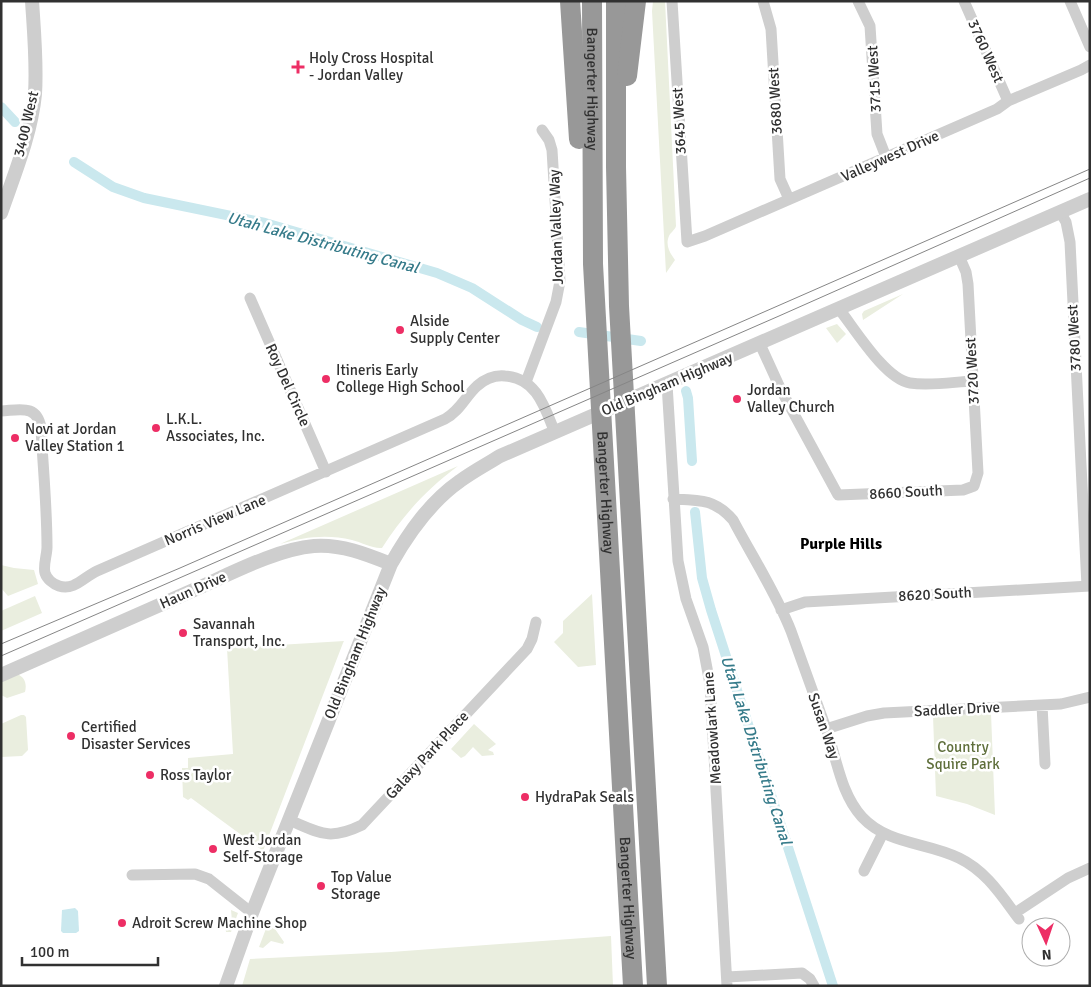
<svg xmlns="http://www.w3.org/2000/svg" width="1091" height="987" font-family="Signika,sans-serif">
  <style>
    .green { fill: #eaeedf }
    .water { fill: #cae8ee }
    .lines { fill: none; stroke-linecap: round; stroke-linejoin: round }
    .canal { stroke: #cae8ee; stroke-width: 10 }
    .minor { stroke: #cecece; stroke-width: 11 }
    .tertiary { stroke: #cecece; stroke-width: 14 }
    .motorway { stroke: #989898; stroke-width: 20 }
    .tram { stroke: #868686; stroke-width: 1 }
    .poi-dot { fill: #ed2e65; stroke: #fff; stroke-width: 2 }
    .labels { text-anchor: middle; stroke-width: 5; stroke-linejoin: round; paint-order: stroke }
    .street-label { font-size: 15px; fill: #313131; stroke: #fff }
    .poi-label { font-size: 15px; fill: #313131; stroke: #fff; text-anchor: start }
    .park-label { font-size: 15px; fill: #5f6f3b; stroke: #fff }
    .water-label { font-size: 16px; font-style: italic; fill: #367b8a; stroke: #fff }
    .neighbourhood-label { font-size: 16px; font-weight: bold; fill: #000; stroke: #fff }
  </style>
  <rect width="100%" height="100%" fill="#fff"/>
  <path class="green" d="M653,1H665L676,226C675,230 671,232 669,236C665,245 670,253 675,260L666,273L652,11Z
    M903,294L863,320L862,314L864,311Z
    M837,324L846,334L837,343L826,328Z
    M458,466C426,490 404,514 382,548C373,549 361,542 352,540C327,534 304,537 280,544Z
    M1,565L14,568L34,570L38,584L8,596L1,588Z
    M592,594L596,665L578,667L554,642L563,633V621Z
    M35,596L42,613L1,631V611Z
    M344,641L343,643L263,851L191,798L188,800L183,797L182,768H188V758L233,754L227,648Z
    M17,674C25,677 27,684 25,692L7,698L1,695V681Z
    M991,713L995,815L967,804L936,796L933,716Z
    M21,715H24L26,717L28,750L22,756L1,757V724Z
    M474,724L496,744L488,750L493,752L494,755L482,756L473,747L465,756L461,758L451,749Z
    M231,910L238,913L231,932H226L225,922L232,921Z
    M267,926L275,929L284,942L283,944L271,941L263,948L259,947Z
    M611,936L613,986H242L250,959L391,952Z"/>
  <path class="water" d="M75,908L78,911L79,931L76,933H63L61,931L62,910Z"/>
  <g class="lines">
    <path class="canal" d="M1,107L15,122
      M74,162L113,187L144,198L265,223L437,273L472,288L522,320L537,327
      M579,332L641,341
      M686,391L688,398L692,461
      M695,512L702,578L711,610L833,986"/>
    <path class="minor" d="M672,1L687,242L705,236L997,109L1008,101L1081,70L1090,65
      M763,1L771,29L780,179L789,199
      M858,1L870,26L877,134L886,157
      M964,1L1008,101
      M1070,1L1090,47
      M1060,212L1066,222L1070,242L1087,586
      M250,298L326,472
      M839,309C855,329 885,379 910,383C930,386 953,382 973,381
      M760,344L781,390L838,495L963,490L974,486L978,473L968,284L966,272L959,256
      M526,382L556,302L560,281L552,150L549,140L542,130
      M667,384L678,561L686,599L703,647L710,684L727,986
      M1,411C20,410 37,404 41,428C43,468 47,507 47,547C47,555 43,565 45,573C47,579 53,584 59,586C74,591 84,577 97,571L445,419C460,411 465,397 477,386C485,379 495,375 505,376C537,378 545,408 555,433
      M673,499C699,500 715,499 733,520C752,556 776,593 791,631C803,664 815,697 827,731C837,760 841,794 862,817C888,845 927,842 959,858C986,871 1001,895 1019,919
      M781,610L805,602L1090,586
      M1042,705L1045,764
      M826,729L867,716L884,713L1061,704L1090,697
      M289,820C320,833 329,841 362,825L527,649L532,639L536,622
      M864,871L883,833
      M132,875L195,874L209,879L252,913
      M1015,913L1068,878L1090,868
      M727,977L802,973L810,979L814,986"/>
    <path class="tertiary" d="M1,213C14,175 31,135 35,94C37,63 34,32 32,1
      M1,675C66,646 131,618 196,589C230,574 277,549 314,546C341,544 366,554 391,564
      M226,986L252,913L391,564C409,532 430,502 460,481C472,472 487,464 500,456L1090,199"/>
    <g class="motorway">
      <path d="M570,1L579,139"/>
      <path id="s1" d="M592,1L593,264L633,986"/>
      <path d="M616,1V167L619,306L657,986"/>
      <path d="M627,76L636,1"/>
    </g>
    <path class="tram" d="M1,644L180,568L1090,169
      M1,656L779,316L1090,178"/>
  </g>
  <g class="poi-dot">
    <path d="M295.5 59.5h5v5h5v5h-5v5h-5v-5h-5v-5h5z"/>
    <circle cx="400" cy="330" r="5"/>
    <circle cx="326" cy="379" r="5"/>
    <circle cx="737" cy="399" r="5"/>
    <circle cx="156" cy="428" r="5"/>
    <circle cx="15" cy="438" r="5"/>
    <circle cx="183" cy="633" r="5"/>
    <circle cx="71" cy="736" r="5"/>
    <circle cx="150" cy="775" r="5"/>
    <circle cx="525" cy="797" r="5"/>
    <circle cx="213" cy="849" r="5"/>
    <circle cx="321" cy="886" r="5"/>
    <circle cx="122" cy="923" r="5"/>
  </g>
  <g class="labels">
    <g class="street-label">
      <text transform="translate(986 51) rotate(66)" y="5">3760 West</text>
      <text transform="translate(874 79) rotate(-93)" y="5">3715 West</text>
      <text dy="5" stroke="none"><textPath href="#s1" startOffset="88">Bangerter Highway</textPath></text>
      <text transform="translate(775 101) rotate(-93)" y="5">3680 West</text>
      <text transform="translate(679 121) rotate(-93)" y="5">3645 West</text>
      <text transform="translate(26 124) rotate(-77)" y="5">3400 West</text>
      <text transform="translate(890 156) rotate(-24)" y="5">Valleywest Drive</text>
      <text transform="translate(556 227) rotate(-92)" y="5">Jordan Valley Way</text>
      <text transform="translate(1074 338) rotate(-93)" y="5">3780 West</text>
      <text transform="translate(972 371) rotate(-93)" y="5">3720 West</text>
      <text transform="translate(667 384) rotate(-23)" y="5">Old Bingham Highway</text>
      <text transform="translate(288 385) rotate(66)" y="5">Roy Del Circle</text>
      <text transform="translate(906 492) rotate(-3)" y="5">8660 South</text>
      <text dy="5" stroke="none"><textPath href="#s1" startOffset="492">Bangerter Highway</textPath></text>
      <text transform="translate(215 520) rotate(-23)" y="5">Norris View Lane</text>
      <text transform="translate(193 590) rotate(-24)" y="5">Haun Drive</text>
      <text transform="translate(935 594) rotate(-3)" y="5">8620 South</text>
      <text transform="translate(355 653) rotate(-68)" y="5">Old Bingham Highway</text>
      <text transform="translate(957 709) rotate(-3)" y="5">Saddler Drive</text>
      <text transform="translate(824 726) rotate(71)" y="5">Susan Way</text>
      <text transform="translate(712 728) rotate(-94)" y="5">Meadowlark Lane</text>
      <text transform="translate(427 755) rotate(-47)" y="5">Galaxy Park Place</text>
      <text dy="5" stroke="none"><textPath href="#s1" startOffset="898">Bangerter Highway</textPath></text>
    </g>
    <g class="poi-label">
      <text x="309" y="63">Holy Cross Hospital<tspan x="309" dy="17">- Jordan Valley</tspan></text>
      <text x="410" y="326">Alside<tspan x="410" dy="17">Supply Center</tspan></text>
      <text x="336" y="375">Itineris Early<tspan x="336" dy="17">College High School</tspan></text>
      <text x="747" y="395">Jordan<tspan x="747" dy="17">Valley Church</tspan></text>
      <text x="166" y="424">L.K.L.<tspan x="166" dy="17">Associates, Inc.</tspan></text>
      <text x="25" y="434">Novi at Jordan<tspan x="25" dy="17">Valley Station 1</tspan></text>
      <text x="193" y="629">Savannah<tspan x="193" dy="17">Transport, Inc.</tspan></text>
      <text x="81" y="732">Certified<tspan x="81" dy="17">Disaster Services</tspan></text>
      <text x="160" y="780">Ross Taylor</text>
      <text x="535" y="802">HydraPak Seals</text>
      <text x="223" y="845">West Jordan<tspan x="223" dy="17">Self-Storage</tspan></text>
      <text x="331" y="882">Top Value<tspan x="331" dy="17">Storage</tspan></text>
      <text x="132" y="928">Adroit Screw Machine Shop</text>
    </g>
    <g class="park-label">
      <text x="963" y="752">Country<tspan x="963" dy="17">Squire Park</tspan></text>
    </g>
    <g class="water-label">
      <text transform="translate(323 242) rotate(15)" y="6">Utah Lake Distributing Canal</text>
      <text transform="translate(757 750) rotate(72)" y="6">Utah Lake Distributing Canal</text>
    </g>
    <g class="neighbourhood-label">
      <text x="841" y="549">Purple Hills</text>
    </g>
  </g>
  <rect width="1091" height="987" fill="none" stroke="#313131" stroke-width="5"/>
  <g transform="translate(1046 942) rotate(177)"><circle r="24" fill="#ffffff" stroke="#adadad"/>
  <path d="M0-4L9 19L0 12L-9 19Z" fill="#ed2e65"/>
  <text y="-8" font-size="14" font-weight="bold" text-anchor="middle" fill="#313131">N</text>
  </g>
  <path d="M22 957v8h136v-8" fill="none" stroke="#313131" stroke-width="2.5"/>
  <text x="30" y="957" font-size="15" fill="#313131" stroke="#ffffff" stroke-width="4" paint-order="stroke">100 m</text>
</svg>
